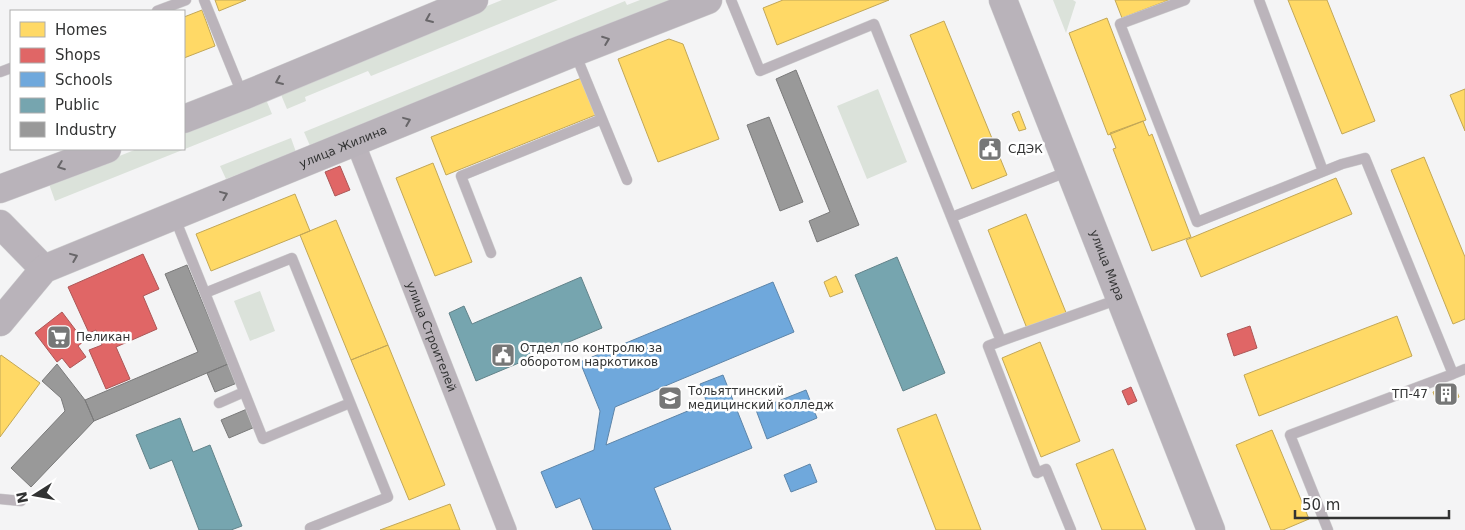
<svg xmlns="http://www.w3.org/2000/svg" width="1465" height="530" font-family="'DejaVu Sans',sans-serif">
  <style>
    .green { fill: #dbe2da }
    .homes { fill: #ffd966; stroke: #c2a757 }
    .shops { fill: #e06666; stroke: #ac5757 }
    .schools { fill: #6fa8dc; stroke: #5d85a9 }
    .public { fill: #76a5af; stroke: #62838a }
    .industry { fill: #999; stroke: #7a7a7a }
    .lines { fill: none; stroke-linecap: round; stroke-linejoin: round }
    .service-casing { stroke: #d1d1d2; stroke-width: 11 }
    .minor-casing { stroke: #d1d1d2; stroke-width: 20 }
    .secondary-casing { stroke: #d1d1d2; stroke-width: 29 }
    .service { stroke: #bbb4bb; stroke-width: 10 }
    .minor { stroke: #bbb4bb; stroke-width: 19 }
    .secondary { stroke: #b9b3ba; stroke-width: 28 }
    .oneway { stroke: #686669 }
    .labels { text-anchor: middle; stroke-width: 5; stroke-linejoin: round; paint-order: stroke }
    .street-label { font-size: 12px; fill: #323333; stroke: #fff }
    .poi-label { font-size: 12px; fill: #323333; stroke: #fff; text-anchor: start }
  </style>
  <rect width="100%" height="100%" fill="#f4f4f5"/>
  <path class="green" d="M502,0H558L371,76L368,71L305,97L306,101L287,109L279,90Z
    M640,0H674L311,148L304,132L625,1L627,5Z
    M1053,0H1073L1076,2L1066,33Z
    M878,89L907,162L867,179L837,106Z
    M265,97L272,114L55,201L49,184L137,149H184V130Z
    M291,138L296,152L226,179L220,166Z
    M260,291L275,331L250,341L234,301Z"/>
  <path class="homes" d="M215,0H246L219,11Z
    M783,0H889L777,45L763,8Z
    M1115,0H1169L1122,18Z
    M1288,0H1327L1375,121L1342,134Z
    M202,10L215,46L184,58V17Z
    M1107,18L1146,120L1108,135L1069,33Z
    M944,21L1007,175L972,189L910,35Z
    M669,39L683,44L719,139L658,162L618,59Z
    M584,77L598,114L446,175L431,137Z
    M1465,89V131L1450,95Z
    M1019,111L1026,129L1019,131L1012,114Z
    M1143,121L1149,136L1152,134L1191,237L1152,251L1113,149L1116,148L1110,133Z
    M1424,157L1465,257V319L1453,324L1391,170Z
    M433,163L472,262L435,276L396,178Z
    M1336,178L1352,214L1201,277L1186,240Z
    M295,194L310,231L211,271L196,234Z
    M1026,214L1067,315L1028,331L988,230Z
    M336,220L388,345L351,360L300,235Z
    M836,276L843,292L830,297L824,282Z
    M1397,316L1412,356L1259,416L1244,375Z
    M1040,342L1080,441L1041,457L1002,358Z
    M388,345L445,485L409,500L351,360Z
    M1,355L40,383L0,437V357Z
    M1454,384L1459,397L1438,405L1433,392Z
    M936,414L981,530H936L897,429Z
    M1272,430L1309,519L1283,530H1271L1236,445Z
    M1113,449L1146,530H1102L1076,464Z
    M450,504L460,530H380Z"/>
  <path class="shops" d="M340,166L350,190L335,196L325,172Z
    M143,254L159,289L143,296L157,329L116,347L130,379L106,389L89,350L102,345L96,330L89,333L68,287Z
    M62,312L84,341L78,346L86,357L70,368L62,358L57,362L35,333Z
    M1250,326L1257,348L1234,356L1227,334Z
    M1131,387L1137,401L1128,405L1122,391Z"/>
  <path class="schools" d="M773,282L794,332L615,407L606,445L707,403L700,384L723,375L752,448L654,488L671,530H593L580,498L556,508L541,472L594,450L600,411L580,362Z
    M806,390L817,418L767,439L756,410Z
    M810,464L817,482L791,492L784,475Z"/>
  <path class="public" d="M897,257L945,373L903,391L855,275Z
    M581,277L602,328L476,381L449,313L464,306L472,324Z
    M180,418L193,452L210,445L242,526L231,530H199L172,460L150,469L136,435Z"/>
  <path class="industry" d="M796,70L859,225L817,242L809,221L830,212L776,79Z
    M769,117L803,202L780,211L747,125Z
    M187,265L228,364L94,421L85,400L198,352L165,274Z
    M57,364L85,400L94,421L31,487L11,468L65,411L61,398L42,381Z
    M228,364L237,383L215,392L207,373Z
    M247,409L255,427L229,438L221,420Z"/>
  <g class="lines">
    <g class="service-casing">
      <path id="service" d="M204,0L243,96
        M731,0L760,71L874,24L1001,341L988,346L1037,473L1046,469L1071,530
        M1185,0L1120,24L1197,222L1342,164L1365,158L1453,374L1290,435L1328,530
        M1259,0L1323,171
        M157,11L186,0
        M575,53L627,180
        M0,72L11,68
        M174,216L205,293L292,258L388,497L310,528
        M952,217L1069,171
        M491,253L461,176L602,119
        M205,293L263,439L350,403
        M1001,341L1119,299
        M1453,374L1465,369
        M219,403L244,392
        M0,499L21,501"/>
    </g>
    <g class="minor-casing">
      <g id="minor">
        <path id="s1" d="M355,142L507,530"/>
      </g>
    </g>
    <g class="secondary-casing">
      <g id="secondary">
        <path id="s2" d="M1003,0L1211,530"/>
        <path d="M184,119L243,96L474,0"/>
        <path d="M0,189L107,149"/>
        <path d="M0,224L44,269"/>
        <path id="s3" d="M0,322L44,269L575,52L708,0"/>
      </g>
    </g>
    <use href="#service" class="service"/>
    <use href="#minor" class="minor"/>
    <use href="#secondary" class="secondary"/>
  </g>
  <defs><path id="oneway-chevron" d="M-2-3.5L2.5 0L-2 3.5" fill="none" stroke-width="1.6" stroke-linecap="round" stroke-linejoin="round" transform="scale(1.25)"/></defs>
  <g class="oneway">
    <use href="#oneway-chevron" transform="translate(429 19) rotate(157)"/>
    <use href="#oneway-chevron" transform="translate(606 40) rotate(-21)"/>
    <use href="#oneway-chevron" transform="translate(279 81) rotate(157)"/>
    <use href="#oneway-chevron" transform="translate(407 121) rotate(-22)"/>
    <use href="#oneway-chevron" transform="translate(61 166) rotate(159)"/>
    <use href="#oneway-chevron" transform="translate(224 195) rotate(-22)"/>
    <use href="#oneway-chevron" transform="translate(74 257) rotate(-22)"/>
  </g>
  <defs>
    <g id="civic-square" transform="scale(1.25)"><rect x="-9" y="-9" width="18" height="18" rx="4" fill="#767777" stroke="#fff"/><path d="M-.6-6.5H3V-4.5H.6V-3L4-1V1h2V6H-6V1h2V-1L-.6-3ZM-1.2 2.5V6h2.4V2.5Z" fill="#fff"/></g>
    <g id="supermarket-square" transform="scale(1.25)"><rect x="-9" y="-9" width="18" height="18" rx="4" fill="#767777" stroke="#fff"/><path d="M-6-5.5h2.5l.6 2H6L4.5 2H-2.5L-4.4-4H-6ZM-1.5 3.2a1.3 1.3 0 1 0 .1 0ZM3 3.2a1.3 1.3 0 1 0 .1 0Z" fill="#fff"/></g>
    <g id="building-square" transform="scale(1.25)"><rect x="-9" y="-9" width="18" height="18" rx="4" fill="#767777" stroke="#fff"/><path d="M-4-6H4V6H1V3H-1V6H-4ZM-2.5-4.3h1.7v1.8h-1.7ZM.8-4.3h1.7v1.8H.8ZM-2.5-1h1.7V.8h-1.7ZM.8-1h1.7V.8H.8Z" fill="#fff"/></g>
    <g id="university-square" transform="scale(1.25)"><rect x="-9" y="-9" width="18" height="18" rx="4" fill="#767777" stroke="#fff"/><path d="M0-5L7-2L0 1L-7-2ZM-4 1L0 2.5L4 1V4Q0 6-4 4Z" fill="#fff"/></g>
  </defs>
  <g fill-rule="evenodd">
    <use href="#civic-square" x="990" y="149"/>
    <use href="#supermarket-square" x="59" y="337"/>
    <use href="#civic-square" x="503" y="355"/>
    <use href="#building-square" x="1446" y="394"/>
    <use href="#university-square" x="670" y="398"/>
  </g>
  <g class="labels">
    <g class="street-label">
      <text dy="4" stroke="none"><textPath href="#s3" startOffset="392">улица Жилина</textPath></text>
      <text dy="4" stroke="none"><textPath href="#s2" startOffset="285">улица Мира</textPath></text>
      <text dy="4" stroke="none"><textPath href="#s1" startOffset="209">улица Строителей</textPath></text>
    </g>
    <g class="poi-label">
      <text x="1008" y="153">СДЭК</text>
      <text x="76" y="341">Пеликан</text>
      <text x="520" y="352">Отдел по контролю за<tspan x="520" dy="14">оборотом наркотиков</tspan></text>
      <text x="688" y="395">Тольяттинский<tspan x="688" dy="14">медицинский колледж</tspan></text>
      <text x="1428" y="398" text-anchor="end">ТП-47</text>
    </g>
  </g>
  <rect x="10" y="10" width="175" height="140" fill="#ffffff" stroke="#adadad"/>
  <rect x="20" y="22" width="25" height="15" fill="#ffd966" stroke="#adadad"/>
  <text x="55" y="35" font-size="15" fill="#323333">Homes</text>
  <rect x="20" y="48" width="25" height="15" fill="#e06666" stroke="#adadad"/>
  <text x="55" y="60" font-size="15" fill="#323333">Shops</text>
  <rect x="20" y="72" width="25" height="15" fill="#6fa8dc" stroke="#adadad"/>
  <text x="55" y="85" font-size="15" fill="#323333">Schools</text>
  <rect x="20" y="98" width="25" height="15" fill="#76a5af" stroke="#adadad"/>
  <text x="55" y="110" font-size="15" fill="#323333">Public</text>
  <rect x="20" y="122" width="25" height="15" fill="#999999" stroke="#adadad"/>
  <text x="55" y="135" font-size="15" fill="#323333">Industry</text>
  <g transform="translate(35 495) rotate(259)" stroke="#ffffff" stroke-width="4" paint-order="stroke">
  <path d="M0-4L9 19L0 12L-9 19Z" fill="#323333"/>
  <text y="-8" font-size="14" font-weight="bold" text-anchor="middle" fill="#323333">N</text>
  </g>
  <path d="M1295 510v8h154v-8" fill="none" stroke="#323333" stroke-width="2.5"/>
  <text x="1302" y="510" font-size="15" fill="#323333" stroke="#ffffff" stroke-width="4" paint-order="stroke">50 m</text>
</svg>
